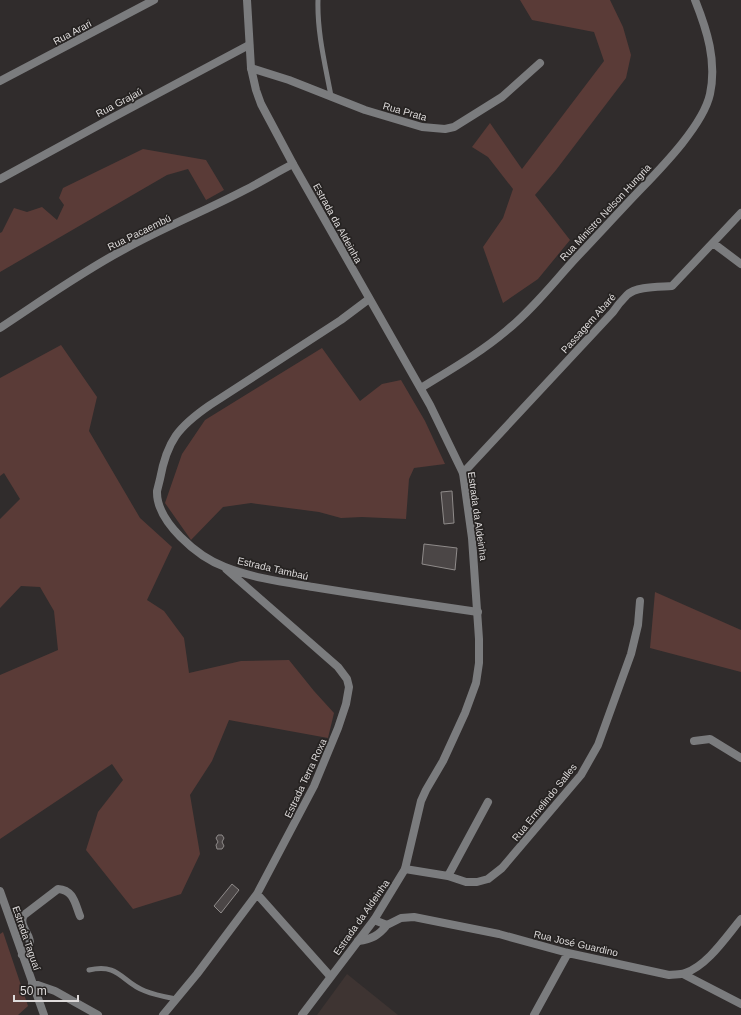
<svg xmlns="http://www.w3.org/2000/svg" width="741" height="1015" font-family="Helvetica,sans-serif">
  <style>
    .built { fill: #3e3432 }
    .green { fill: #5a3b37 }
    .building { fill: #4b4646; stroke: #8f8b8a }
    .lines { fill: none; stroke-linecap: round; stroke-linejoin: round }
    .service { stroke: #7b7c7e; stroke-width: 5 }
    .minor { stroke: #7b7c7e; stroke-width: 8 }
    .tertiary { stroke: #7b7c7e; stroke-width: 8 }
    .labels { text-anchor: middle; stroke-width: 3.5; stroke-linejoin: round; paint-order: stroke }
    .street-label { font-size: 10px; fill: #dedbdb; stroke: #262322 }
  </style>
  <rect width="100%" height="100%" fill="#302c2c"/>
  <path class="built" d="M347,974L398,1015H317Z"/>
  <path class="green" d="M520,0H610L623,27L631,55L626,78L556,170L535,195L570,240L538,279L503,303L483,247L503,218L513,189L488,157L472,147L490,123L522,169L604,61L594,32L532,20Z
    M143,149L206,160L224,190L206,200L188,169L167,175L0,272V233L2,232L14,208L27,212L42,207L57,220L64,205L59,198L63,188Z
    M61,345L97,397L89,431L140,518L172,547L147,600L164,611L184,638L189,673L241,661L289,660L314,691L334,713L328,738L229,720L212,761L190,795L200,854L181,894L133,909L86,850L98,812L123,780L112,764L0,839V675L58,650L54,611L40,587L21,586L0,608V519L20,499L4,473L0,476V378Z
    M322,348L360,401L382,384L401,380L425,421L445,464L414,468L409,479L406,519L362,517L341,518L319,512L251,503L223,507L191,540L165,503L182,454L205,420Z
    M655,592L741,630V672L650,648Z
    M3,932L28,1006L18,1015H0V934Z"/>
  <path class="building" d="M452,491L454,523L444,524L441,492Z
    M424,544L457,548L455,570L422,564Z
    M218,835H222L224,838L222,842L224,846L222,849H217L216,845L218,842L216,838Z
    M232,884L239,890L221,913L214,906Z"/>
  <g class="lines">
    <path class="service" d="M318,0C317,32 325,64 331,96
      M89,970C120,963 121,982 145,991C155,995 166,997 176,999"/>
    <path class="minor" d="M251,68L289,80L365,110L422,127L445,129L454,127L502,97L540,63
      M0,81L154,0
      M0,179L110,119L249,45
      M713,243L741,264
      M369,299L341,320L210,405C178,427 167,441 160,479C159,483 158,487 157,491C156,522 198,557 225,567C253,578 283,582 313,587C368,596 423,604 478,612
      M0,328C41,301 80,273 123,250C162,228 205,211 245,190C261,182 277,172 293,164
      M463,473L613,312C617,306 622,300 627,295C636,286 660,287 672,286L741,213
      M694,741L710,739L741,758
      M405,869L448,876L466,882H477L488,879L502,868L581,775L598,745L631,654L638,625L640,601
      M448,876L488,802
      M0,891L44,1015
      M257,894L330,976
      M387,925L401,918L414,917L499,934L568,953L669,975C674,974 680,975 685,973C707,966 726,937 741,919
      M358,941C372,939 378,936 387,925L374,920
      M22,955C24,953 27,950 29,947C34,936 17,926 24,915L58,889C74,890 75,904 80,916
      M683,974L741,1004
      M32,983L55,991L98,1015
      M163,1015L197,974L257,894L314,786L338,728L346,704L349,687L347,679L338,667L226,569
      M534,1015L568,953"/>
    <path class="tertiary" d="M247,0L251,68L256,90L261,104L293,164L430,405L463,473L472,538L479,639V663L476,683L465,713L443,761L426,790L421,801L405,869L374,920L302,1015
      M421,388C450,370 480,353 506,331C532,310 553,283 575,259C596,237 616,215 637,193C660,169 703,126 710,94C717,61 707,30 695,0"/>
  </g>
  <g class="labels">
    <g class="street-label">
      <text transform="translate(72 32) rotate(-28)" y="4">Rua Arari</text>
      <text transform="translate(119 102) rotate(-28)" y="4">Rua Grajaú</text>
      <text transform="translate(405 111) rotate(16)" y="4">Rua Prata</text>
      <text transform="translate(605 212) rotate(-47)" y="4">Rua Ministro Nelson Hungria</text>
      <text transform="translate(338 223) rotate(61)" y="4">Estrada da Aldeinha</text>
      <text transform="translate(139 232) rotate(-26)" y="4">Rua Pacaembú</text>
      <text transform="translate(588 323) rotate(-48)" y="4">Passagem Abaré</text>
      <text transform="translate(478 516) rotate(82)" y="4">Estrada da Aldeinha</text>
      <text transform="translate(273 568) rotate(13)" y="4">Estrada Tambaú</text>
      <text transform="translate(305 778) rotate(-65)" y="4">Estrada Terra Roxa</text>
      <text transform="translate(544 802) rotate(-51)" y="4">Rua Ermelindo Salles</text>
      <text transform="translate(361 917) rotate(-55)" y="4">Estrada da Aldeinha</text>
      <text transform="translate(27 938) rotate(71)" y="4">Estrada Taguaí</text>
      <text transform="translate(576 943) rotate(13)" y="4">Rua José Guardino</text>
    </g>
  </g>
  <path d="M14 995v6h64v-6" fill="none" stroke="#dedbdb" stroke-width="2"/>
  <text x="20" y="995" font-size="12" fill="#dedbdb" stroke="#262322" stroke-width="3" paint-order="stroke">50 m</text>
</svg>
